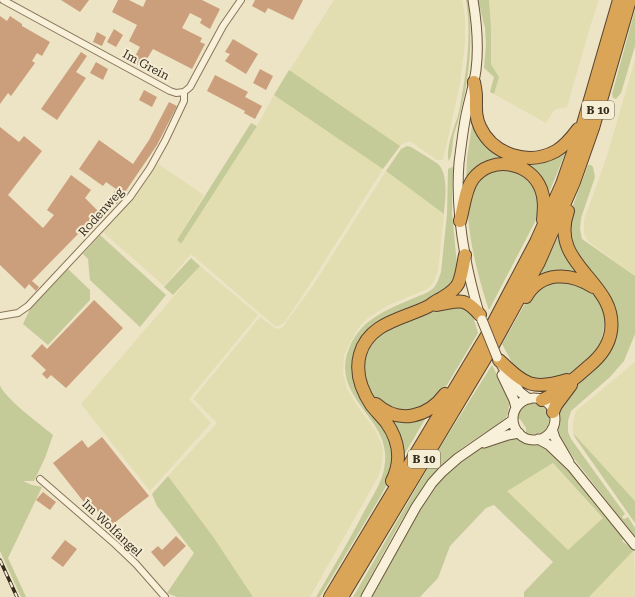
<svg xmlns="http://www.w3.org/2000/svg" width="635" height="597" font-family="'Roboto Serif',serif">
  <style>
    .farmland { fill: #e3ddb2 }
    .green { fill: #c4cb99; fill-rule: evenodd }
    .building { fill: #cb9f7b }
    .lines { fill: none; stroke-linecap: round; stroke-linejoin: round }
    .street-casing { stroke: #88755b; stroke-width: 8 }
    .secondary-casing { stroke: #6a563e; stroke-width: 11 }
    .highway-casing { stroke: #56432f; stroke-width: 14 }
    .street { stroke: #f8f0d8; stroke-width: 6 }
    .secondary { stroke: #f8f0d8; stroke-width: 9 }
    .highway { stroke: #dba557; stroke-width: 12 }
    .rail-casing { stroke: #382c1f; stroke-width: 3.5 }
    .rail { stroke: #f5edd4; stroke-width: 2; stroke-dasharray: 6; stroke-linecap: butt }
    .secondary-bridge-casing { stroke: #6a563e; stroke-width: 11; stroke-linecap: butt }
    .secondary-bridge { stroke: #f8f0d8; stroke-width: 9 }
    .labels { text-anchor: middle; stroke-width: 4; stroke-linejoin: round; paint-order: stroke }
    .shield { fill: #f5edd4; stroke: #716655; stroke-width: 1 }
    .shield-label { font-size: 11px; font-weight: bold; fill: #382c1f }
    .street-label { font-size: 12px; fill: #382c1f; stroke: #f5edd4 }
  </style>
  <rect width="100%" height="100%" fill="#ede3c5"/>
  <path class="farmland" d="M334,0H462L465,17V43L460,84L443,160H437L410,141L404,143L400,146L383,169L312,281L285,322L279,326H275L262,315L191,254L164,286L103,232L136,195L158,164L204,195L177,240L181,244L257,126L274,95Z
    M489,0H599L590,27L567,107L554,110L546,123L494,94L499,77L491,64V28Z
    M635,60V276L589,242L584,234V220L606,159Z
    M386,171L444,214L438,271L435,279L432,285L427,289L387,306L368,318L360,326L352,339L344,355L343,372L347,389L358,407L375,430L382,445L383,453L381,469L378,477L310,597H253L214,538L168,476L217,423L193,399L260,317L276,329L282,328L287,321L312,287Z
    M200,266L258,315L189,399L211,423L150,491L81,404Z
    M635,362V501L573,433V421L576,411Z
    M553,463L603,518L568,550L506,491Z
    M634,550L635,597H589Z"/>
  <path class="green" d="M466,0H468C473,38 470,76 460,113C459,120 456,127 454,134C452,143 453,153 449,161C445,153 453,129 457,119C460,110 461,99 463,89C468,59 471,30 466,0Z
    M478,0H489L491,28V64L499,77L494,94L490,92L494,77L484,68L486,45L485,28Z
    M635,10V46L621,93L616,99L613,98L612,94Z
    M289,70L400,146L383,169L274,95Z
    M473,119L504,155L567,149L548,195L513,162L466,182L467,158Z
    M251,123L257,126L181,244L177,240Z
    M407,146L411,147C420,153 430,158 438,164C449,174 445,201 444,214L386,171L401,149Z
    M588,165H591L593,167L595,177L581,218L580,229L582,239L635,276V334L624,361L610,377L571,411L568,421V432L571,439L625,514L622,517L624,519L628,517L635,528V538L576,461L558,435L559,409L561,403L577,384L600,364L607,355L616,334V312L612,301L606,291L583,266L568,234L572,208Z
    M452,167H453L452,212L457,265V274L452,285L428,299L393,314L374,325L353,361L394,448L391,477L379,499L320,597H316C333,568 350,539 365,510C371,499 378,488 382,477C384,470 386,461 385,453C383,417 335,396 347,354C358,320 384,311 414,298C421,295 430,293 435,286C438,282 439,277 441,272L447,214L448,169Z
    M510,167L534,182L540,205L535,222L489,310C480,284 457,204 474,181C483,170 497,169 510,167Z
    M561,231L583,276L539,277Z
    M100,235L166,295L140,327L90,280L88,259L83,254Z
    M191,258L200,266L173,295L164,287Z
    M68,269L90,290V300L48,345L23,324L30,309Z
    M562,280L587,286L598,297L605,313V323L601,341L595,351L579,366L568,374L558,379L533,381L516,370L502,344L526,302L545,284Z
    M458,304L472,313L478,333L444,390L431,404L404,413L377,402L372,395L367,389L362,370L367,348L383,330L424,313Z
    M492,365L510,401L508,413L506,418C490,431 471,440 456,453C412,490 387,548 360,597H353L439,449Z
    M0,385C3,397 42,426 53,435L45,458L34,481H23L32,485L42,487L8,558L26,597H21L0,551Z
    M532,402C559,402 553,442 526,433V428L520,419H517C519,410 522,405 532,402Z
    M386,416H427L401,460Z
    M573,433L635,501V523L576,439Z
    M517,437L527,442L537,443L551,452L571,473L624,538L622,541L634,550L589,597H524V592L553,562L494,505L486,508L450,546L438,578L420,597H369L430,490L461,459L483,447ZM553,463L603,518L568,550L507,491Z
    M168,476L214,538L253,597H177L167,593L194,553L157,506L152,494Z"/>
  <path class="building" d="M61,0H89L80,12Z
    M118,0H129L143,7L146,0H202L220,9L210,29L200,23L202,19L190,13L182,28L202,38L200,42L205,44L192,69L153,49L142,67L132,62L140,47L129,41L137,25L112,12Z
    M255,0H303L293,20L268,8L265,13L252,6Z
    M0,16L7,21L10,16L22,24V26L50,42L42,56L37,53L32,61L35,63L11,96L8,93L0,104Z
    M114,29L123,35L116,47L107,42Z
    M97,32L106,37L102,46L93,42Z
    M233,39L258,54L246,74L225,61L230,54L225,52Z
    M81,52L87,56L76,72L86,78L57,120L41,109Z
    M96,62L108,69L103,80L90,73Z
    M260,69L273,76L266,90L253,83Z
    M215,75L248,92L245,97L262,106L255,119L244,113L245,111L207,91Z
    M144,90L157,97L152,107L139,100Z
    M169,102L177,106L157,145L117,204L115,203L109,210L104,206L116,189L106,182L103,186L79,169L99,140L133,164L149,140Z
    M0,127L19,142L24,136L42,151L8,195L43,228L54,215L47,210L71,175L91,190L85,198L102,215L84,235L80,232L32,281L39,287L36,291L29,284L25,289L0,265Z
    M94,300L123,328L66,388L51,375L47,379L42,374L46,370L31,356L42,344L47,349Z
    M102,437L149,496L109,527L95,508L91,511L53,463L82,440L88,448Z
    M43,492L56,502L50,510L36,500Z
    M176,536L186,546L164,567L151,552L158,546L162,550Z
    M65,540L77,549L63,567L51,558Z"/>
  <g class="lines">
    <g class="street-casing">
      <path id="street" d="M3,0L170,91L176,93L184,92L190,87L223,26L241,0
        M0,316L18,313L28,306L130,197L150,168L165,141L184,101V92
        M40,479L115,544L136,564L165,597"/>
    </g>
    <g class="secondary-casing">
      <path id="secondary" d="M473,0C477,24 479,46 476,70C474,85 469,100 466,115C463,130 461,147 459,163C455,213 465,265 479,313
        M502,366L520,392L529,399
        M502,375L514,400L516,408
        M513 419a21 21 0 1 1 42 0a21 21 0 1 1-42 0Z
        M552,429L555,438L569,462
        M538,439L549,445L572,467L635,545
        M484,443L508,435L519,433
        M366,597L416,507L432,483L442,472L458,458L513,420"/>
    </g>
    <g class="highway-casing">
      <path id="highway" d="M474,82C475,87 476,92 476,97C476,108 475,116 480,127C493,155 529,166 556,151C565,146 572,137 578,129
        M460,221C464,207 465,190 473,179C491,155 530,161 541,189C545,199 544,209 543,220
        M526,297C541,271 570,272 593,287
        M436,305C458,302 463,295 480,315
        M499,360C525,384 531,391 567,380
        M542,400C555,395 578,376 589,366C600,357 609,346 611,331C618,281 548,266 568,211
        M376,404C399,425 428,417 445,394
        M553,412L556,405L571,385
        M392,481C402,461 399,440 386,422C381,416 376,411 372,406C361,390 355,372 360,354C369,322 404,319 429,306C433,303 437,300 442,298C448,294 454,291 458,284C462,276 463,264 465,255
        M330,597L487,335L536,242L562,184L583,124L619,0
        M342,597L492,347L539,262L574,182L593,128L630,0"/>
    </g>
    <use href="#street" class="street"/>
    <use href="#secondary" class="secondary"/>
    <use href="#highway" class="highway"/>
    <g class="rail-casing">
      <path id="rail" d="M0,560L17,597"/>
    </g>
    <use href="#rail" class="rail"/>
    <g class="secondary-bridge-casing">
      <path id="secondary-bridge" d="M482,320L497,357"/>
    </g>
    <use href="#secondary-bridge" class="secondary-bridge"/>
  </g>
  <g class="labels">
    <g class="shield">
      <rect x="582" y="101" width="32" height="18" rx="3"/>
      <rect x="408" y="450" width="32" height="18" rx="3"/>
    </g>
    <g class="shield-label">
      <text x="598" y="114">B 10</text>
      <text x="424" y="463">B 10</text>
    </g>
    <g class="street-label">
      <text transform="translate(146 65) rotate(28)" y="4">Im Grein</text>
      <text transform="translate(101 212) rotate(-48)" y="4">Rodenweg</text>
      <text transform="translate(112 528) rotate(43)" y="4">Im Wolfangel</text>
    </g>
  </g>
</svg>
